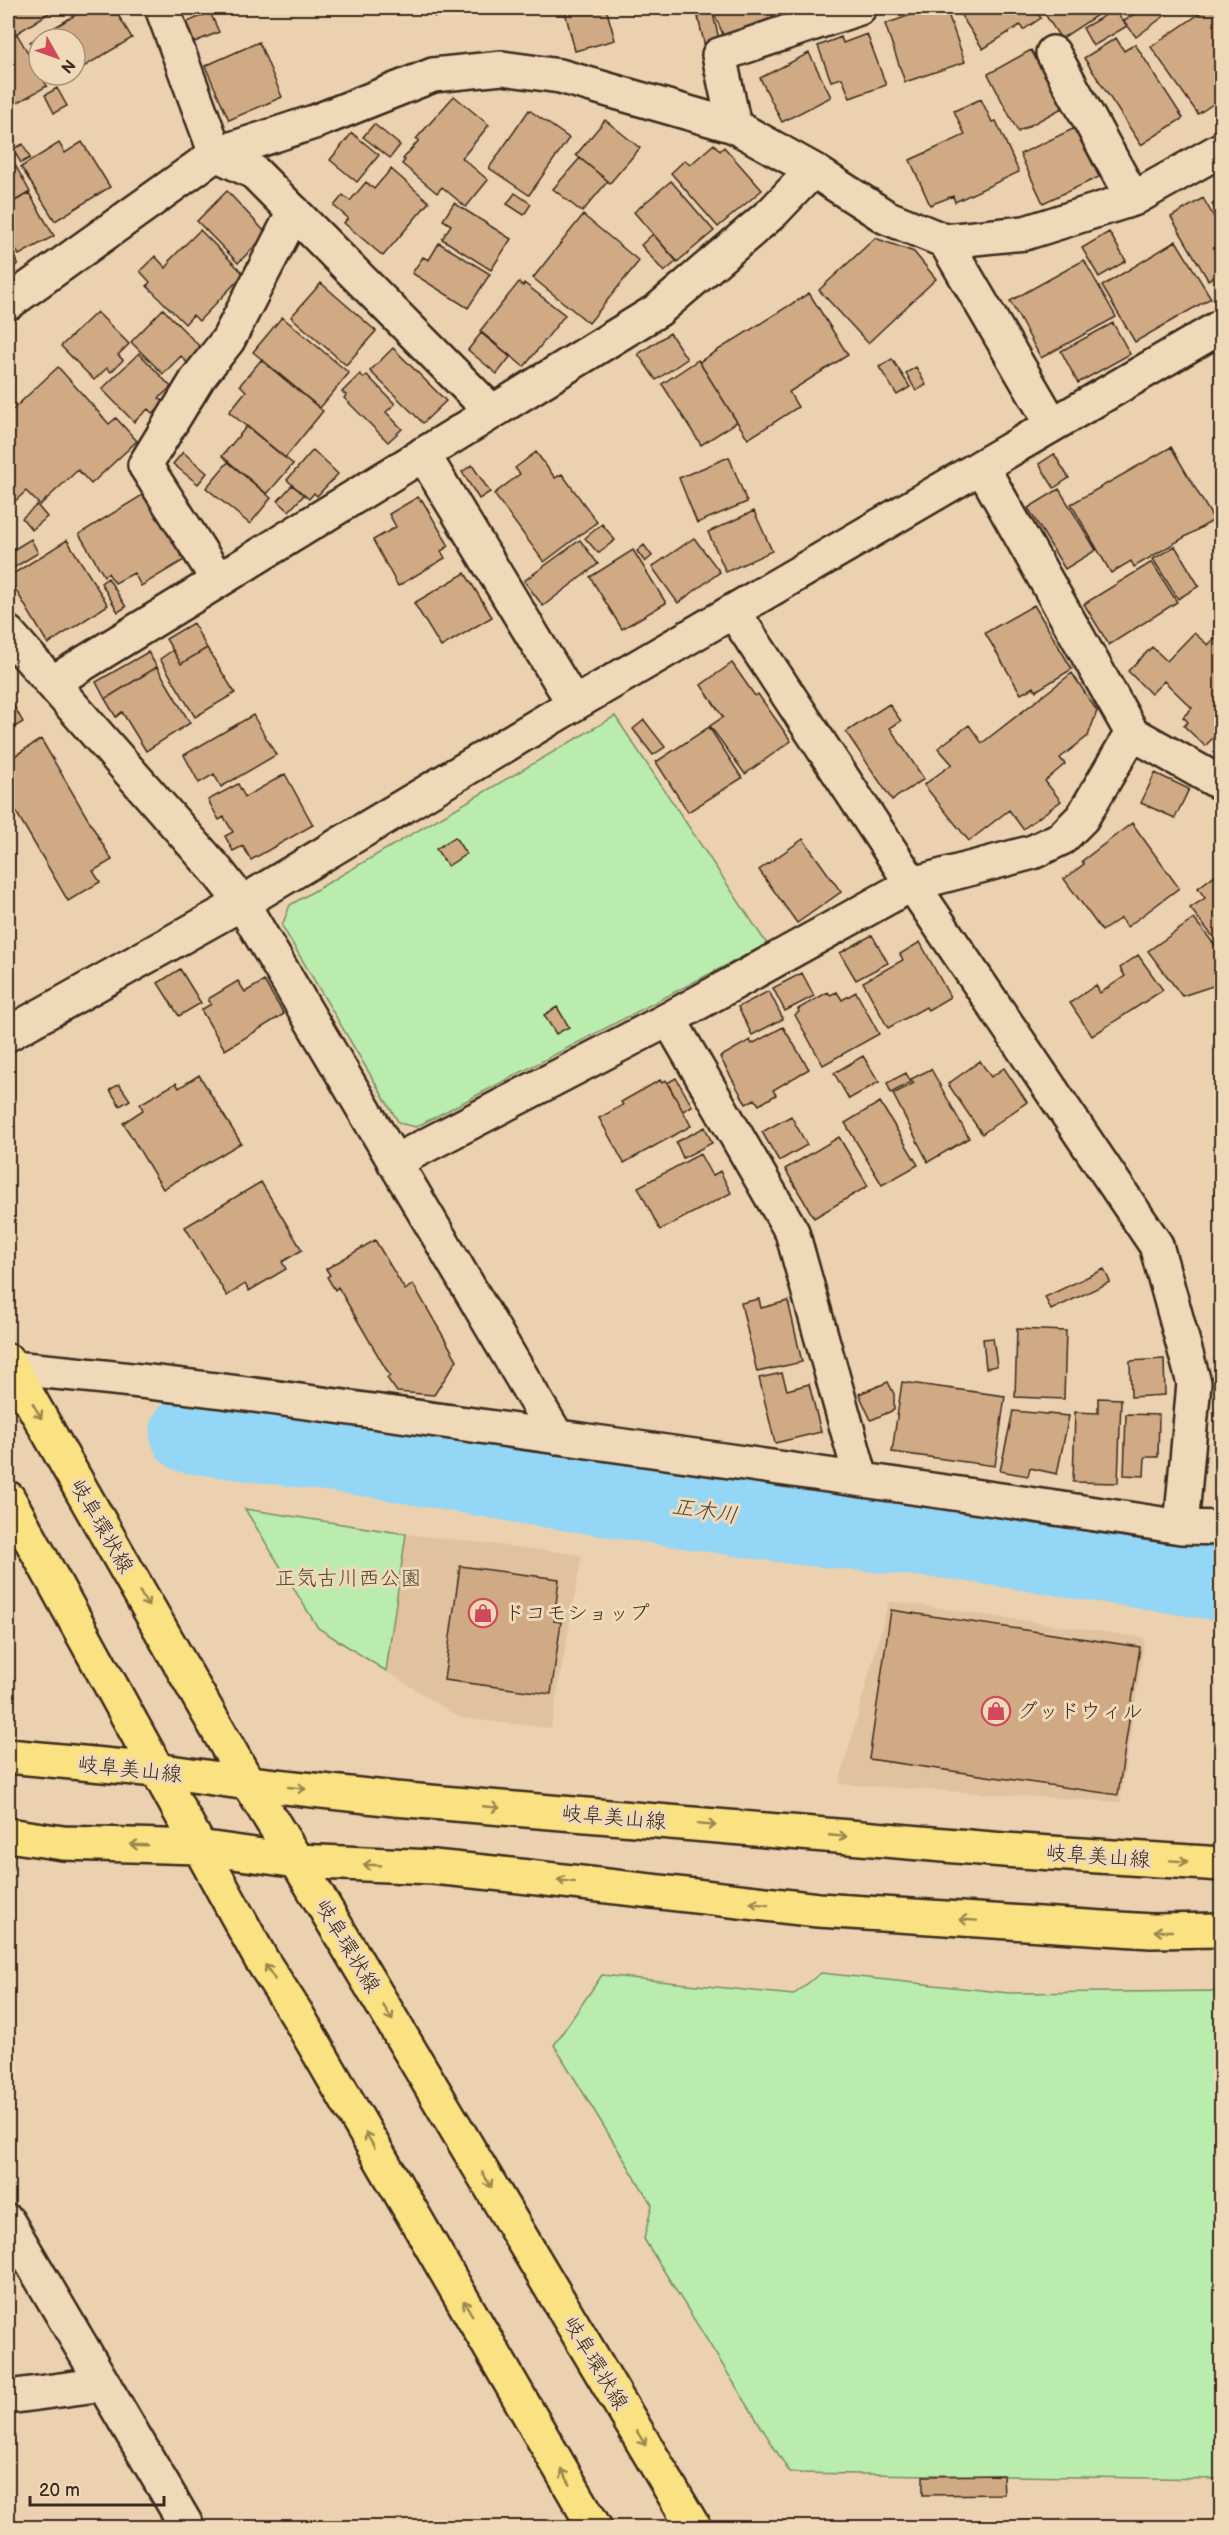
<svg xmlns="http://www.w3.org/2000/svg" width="1229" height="2535" font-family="'Balsamiq Sans','Klee One',sans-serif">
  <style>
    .built { fill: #e0c29f }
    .green { fill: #b9ecad; stroke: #7a8b66; stroke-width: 1.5 }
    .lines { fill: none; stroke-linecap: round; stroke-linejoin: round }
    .river { stroke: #93d6f5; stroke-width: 80 }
    .building { fill: #d0aa84; stroke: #3b2a1e; stroke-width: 1.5 }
    .minor-casing { stroke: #3b2a1e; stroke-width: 38 }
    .major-casing { stroke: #3b2a1e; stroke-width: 38 }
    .minor { stroke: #efd9b8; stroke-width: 33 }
    .major { stroke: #fae181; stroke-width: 33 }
    .oneway { stroke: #9a8650 }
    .labels { text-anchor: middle; stroke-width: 6; stroke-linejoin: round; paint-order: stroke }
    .street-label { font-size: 21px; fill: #3b2a1e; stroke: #efd9b8 }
    .park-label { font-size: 21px; fill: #4e4733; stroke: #efd9b8 }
    .poi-label { font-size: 21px; fill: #3b2a1e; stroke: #efd9b8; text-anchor: start }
    .water-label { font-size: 22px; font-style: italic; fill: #48443e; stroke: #efd9b8 }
  </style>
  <rect width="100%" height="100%" fill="#ebd1af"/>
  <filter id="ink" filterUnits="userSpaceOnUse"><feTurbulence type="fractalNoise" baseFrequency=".0167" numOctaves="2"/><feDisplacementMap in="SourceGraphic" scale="12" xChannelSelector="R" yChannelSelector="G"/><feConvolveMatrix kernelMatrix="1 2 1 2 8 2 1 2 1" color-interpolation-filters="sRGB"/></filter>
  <g filter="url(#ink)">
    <path class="built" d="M406,1534L582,1555L551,1728L460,1718L386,1671Z
      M889,1601L1145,1638L1120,1802L839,1784Z"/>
    <path class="green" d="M615,716L767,944L416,1127L399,1123L282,926L290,905Z
      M245,1509L406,1534L386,1671L318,1628Z
      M821,1973L1009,1993L1221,1991V2479L790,2473L644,2239L652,2205L554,2045L602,1975L793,1995Z"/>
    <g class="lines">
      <path class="river" d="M190,1433L373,1457L537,1486L800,1525L959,1540L1222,1581"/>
    </g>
    <path class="building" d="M8,8H52L54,10L14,35L8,26Z
      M87,8H114L132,38L75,72V39H39V57L30,42Z
      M432,8H472L435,17Z
      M564,8H606L615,40L575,51Z
      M712,8H770L774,17L724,37Z
      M931,8H946L965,62L905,82L885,24Z
      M956,8H1034L1041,18L1023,30L1020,25L983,49Z
      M1041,8H1103L1105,10L1061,39Z
      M1134,8H1175L1136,37L1124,21L1137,12Z
      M1208,8H1216L1222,15V85L1217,89L1222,98L1198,114L1151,47Z
      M712,10L720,43L705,47L697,13Z
      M1114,10L1127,26L1093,46L1083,28Z
      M210,12L219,32L192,43L183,24Z
      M17,34L47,86L8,108V40Z
      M867,34L886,85L850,98L842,78L831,81L818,46L841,37L843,43Z
      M1116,38L1124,51L1135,44L1183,118L1141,145L1084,58Z
      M259,42L282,97L229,120L205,66Z
      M1031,50L1064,107L1018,132L988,74Z
      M809,53L831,97L782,122L760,78Z
      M50,75H70L55,84Z
      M57,88L67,106L54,113L45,95Z
      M454,96L489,125L462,158L488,180L466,207L442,187L437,193L402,164L405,160L403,159L419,140L416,139Z
      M981,99L992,122L996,121L1019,172L955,202L953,196L930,205L910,160L965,135L954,111Z
      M529,110L569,138L529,195L489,168Z
      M605,120L640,148L610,183L576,155Z
      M374,124L400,145L390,158L363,137Z
      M1075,128L1099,177L1043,203L1020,154Z
      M352,133L379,155L357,182L330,160Z
      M82,142L110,187L55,221L21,167L59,143L65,153Z
      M23,144L30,158L21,163L13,149Z
      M714,144L720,151L724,147L762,190L718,227L671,173L685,160L690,165Z
      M8,152L30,192L8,205Z
      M580,158L608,181L582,212L553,189Z
      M391,169L429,202L383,256L344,223L348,218L334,206L343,195L350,201L366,182L374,189Z
      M671,181L714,231L677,262L634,212Z
      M227,191L267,234L238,263L197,221Z
      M29,193L54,236L19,255L8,235V205Z
      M515,193L531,204L524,215L507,204Z
      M1203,198L1222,231V271L1208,280L1171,217Z
      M1222,198V220L1212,204Z
      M454,203L511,239L491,270L442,239L451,225L443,220Z
      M583,215L639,261L589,323L533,278Z
      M200,230L244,274L199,321L193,315L185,324L147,286L150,282L140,271L155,256L166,268L170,263L169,261Z
      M1109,232L1126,261L1099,277L1082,248Z
      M653,234L677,261L664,272L641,245Z
      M875,238L914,252L936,279L868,343L819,290Z
      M1176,241L1211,298L1135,342L1102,286Z
      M439,243L490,274L468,308L412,273L423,257L429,260Z
      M8,248L18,264L8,270Z
      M1084,260L1116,317L1041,358L1010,301Z
      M519,282L523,286L524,283L565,315L524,367L480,331Z
      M321,283L376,331L346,365L291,317Z
      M809,293L848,355L789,392L798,407L748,439L699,362Z
      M163,309L203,350L191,367L181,356L163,374L131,342Z
      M97,312L129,344L118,355L123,360L111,372L107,368L94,380L61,346Z
      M282,317L349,373L320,408L253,352Z
      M1113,323L1130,354L1078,383L1061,351Z
      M481,333L510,357L497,374L468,350Z
      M670,333L687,359L656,380L638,354Z
      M393,348L446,401L423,423L370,371Z
      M139,353L171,387L159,398L165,403L153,414L148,409L134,422L102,389Z
      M892,359L910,387L897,395L879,367Z
      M261,360L323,411L285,458L229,412L246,391L240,385Z
      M698,360L737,422L701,445L662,384Z
      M58,367L109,424L116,418L137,441L91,484L78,470L40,505L26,491L12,504L8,499V414Z
      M916,367L926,385L916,391L906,373Z
      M360,374L364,378L367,375L395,404L386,412L402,429L388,442L344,398L346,395L342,392Z
      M247,426L293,464L267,494L222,456Z
      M1171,447L1214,520L1134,567L1131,561L1111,573L1071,504Z
      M313,450L338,474L317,496L314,493L309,499L287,480Z
      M183,452L207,473L198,484L173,464Z
      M536,452L555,478L562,474L597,522L544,562L494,494L520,474L515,468Z
      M1054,454L1069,478L1054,488L1039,464Z
      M729,457L747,502L697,523L679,478Z
      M228,462L271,498L250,524L206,488Z
      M472,465L490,492L479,499L462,472Z
      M292,485L304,495L289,511L278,501Z
      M1059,489L1096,550L1065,569L1028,508Z
      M149,491L189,557L141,586L134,573L115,583L108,573L104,576L79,534Z
      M418,497L421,501L422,500L449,546L441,551L445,558L398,586L373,540L396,527L389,514Z
      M37,505L47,517L32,530L22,518Z
      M754,511L772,551L726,572L708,532Z
      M602,524L615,540L598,553L585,538Z
      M694,538L720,572L678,603L652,567Z
      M31,539L38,553L10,570L8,553Z
      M67,540L108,605L48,644L8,577Z
      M580,540L598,564L543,606L524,581Z
      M644,545L652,556L645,562L637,551Z
      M1175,546L1199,586L1178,599L1153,559Z
      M633,550L666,603L622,629L590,577Z
      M1152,562L1177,602L1109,645L1084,604Z
      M465,573L492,617L441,647L414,603Z
      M108,578L126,607L118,612L101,583Z
      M1034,605L1072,669L1036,691L1034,687L1021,694L985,633Z
      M193,623L207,648L181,664L166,639Z
      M1194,633L1208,645L1215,638L1222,645V729L1205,746L1184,726L1188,722L1183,717L1192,708L1164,681L1151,694L1128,671L1152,647L1167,661Z
      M207,648L235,693L195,717L160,659L173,650L181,664Z
      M148,652L157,667L105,699L96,682Z
      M732,663L755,696L758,694L791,741L745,774L710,726L723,717L701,685Z
      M157,667L190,723L146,751L122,712L116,717L105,699Z
      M1072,673L1097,711L1088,736L1060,758L1065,764L1045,781L1061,801L1023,829L1009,810L969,841L924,785L952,764L938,748L969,725L982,743Z
      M8,696L23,722L8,731Z
      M889,704L901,721L890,728L924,779L892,800L846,732Z
      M253,715L276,755L221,787L214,774L199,783L184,755Z
      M644,720L665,747L653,755L633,729Z
      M709,727L742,778L688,812L656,762Z
      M41,739L112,860L93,871L100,882L68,901L8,798V760Z
      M1155,773L1189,789L1175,818L1141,803Z
      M285,774L313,825L251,860L243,846L233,851L225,836L233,832L224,817L219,820L208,800L238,784L245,797Z
      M1132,823L1179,888L1127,927L1121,918L1102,931L1064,879L1084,864L1082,861Z
      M455,837L466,854L448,866L436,849Z
      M803,839L841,892L797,923L759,870Z
      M1220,871L1222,873V948L1190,908L1205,898L1198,888Z
      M1194,919L1222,954V983L1182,996L1148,951Z
      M872,935L888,963L856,980L840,953Z
      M920,942L950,997L928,1010L926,1007L888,1028L863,982L903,960L900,954Z
      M1138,955L1163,990L1092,1036L1070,1003L1096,985L1100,993L1125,976L1120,968Z
      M180,969L201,1003L179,1016L158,983Z
      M802,973L814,996L785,1011L773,988Z
      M238,981L245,992L264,981L284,1014L225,1050L201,1010L211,1004L208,999Z
      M769,991L783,1019L752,1035L738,1007Z
      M828,992L830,995L837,992L842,1000L856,992L879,1034L823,1065L795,1015L799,1012L798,1009Z
      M557,1007L569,1027L556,1034L544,1015Z
      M783,1027L809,1069L773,1090L776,1095L759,1105L755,1099L746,1104L720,1057L750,1040L752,1044Z
      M863,1056L879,1082L849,1099L834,1073Z
      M980,1061L991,1077L1004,1068L1027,1102L982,1134L948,1084Z
      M931,1069L969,1138L928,1162L893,1094L914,1083L911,1079Z
      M906,1073L911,1082L891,1093L887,1083Z
      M199,1075L241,1143L163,1189L123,1123L143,1110L140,1104L176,1083L179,1088Z
      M676,1078L692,1106L683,1111L667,1083Z
      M660,1080L662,1083L666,1080L691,1126L624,1163L599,1118L623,1105L621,1102Z
      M119,1084L130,1100L120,1106L110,1090Z
      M880,1102L918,1165L882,1185L845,1123Z
      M791,1116L807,1145L779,1161L762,1132Z
      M705,1127L712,1143L683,1158L676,1142Z
      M839,1137L868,1186L814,1218L785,1169Z
      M700,1154L712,1176L720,1171L731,1193L660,1230L638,1187Z
      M261,1182L302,1250L282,1262L286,1269L249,1291L245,1284L227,1296L185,1227Z
      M375,1240L405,1290L413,1284L457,1360L434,1395L397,1392L387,1378L390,1376L338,1287L335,1290L327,1277L330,1275L326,1269Z
      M1104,1269L1110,1282L1051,1310L1045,1297Z
      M759,1299L761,1308L788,1301L802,1362L757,1372L741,1303Z
      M1017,1329L1066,1331L1064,1399L1015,1397Z
      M993,1338L997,1366L986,1368L983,1339Z
      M1164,1359L1165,1395L1131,1397L1130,1361Z
      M782,1373L787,1390L809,1384L821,1432L775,1443L759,1378Z
      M888,1382L894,1394V1410L871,1420L859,1394Z
      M902,1382L1005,1396L995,1466L892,1452Z
      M1098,1398L1121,1399L1118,1483L1073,1482L1075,1412L1098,1413Z
      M1013,1411L1069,1416L1057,1474L1030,1468L1028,1476L1000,1471Z
      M1126,1414L1159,1415L1158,1457H1145L1144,1476L1124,1475Z
      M460,1566L559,1579L554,1621L561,1622L551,1694L444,1680Z
      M891,1610L1140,1647L1118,1795L869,1759Z
      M1003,2475L1004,2494L923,2495V2476Z"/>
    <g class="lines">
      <g class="minor-casing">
        <path id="minor" d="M162,8L216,154L254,172L492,412
          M1053,53L1133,199
          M734,126L719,55L859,8
          M945,241L1025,233L1133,199L1222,149
          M8,303L216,154L317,121L433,75L502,68L560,76L734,126L813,170L886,217L945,241L1052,424
          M423,454L574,704
          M982,467L1132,733L1222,784
          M218,580L145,465L198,378L228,340L294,212
          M733,611L912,884L1156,1245L1194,1383L1181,1527
          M8,633L217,871L242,903L557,1437
          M52,683L658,310L773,212L813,170
          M669,1019L792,1232L861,1478
          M8,1034L242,903L574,704L1222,326
          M394,1162L669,1019L912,884L1033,852L1062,838L1082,818L1132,733
          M12,1368C195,1384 377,1412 559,1437C766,1466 974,1495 1181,1527L1222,1528
          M8,2222L188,2528
          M8,2397L104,2384"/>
      </g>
      <g class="major-casing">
        <path id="major" d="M8,1361L248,1783L297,1861L694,2528
          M8,1498L261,1959L296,2013L595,2528
          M8,1756L156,1770L248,1783L395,1799L1004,1850L1222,1864
          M8,1835L63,1843L198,1847L297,1861L433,1867L493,1873L818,1910L1151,1931L1222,1930"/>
      </g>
      <use href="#minor" class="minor"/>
      <use href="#major" class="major"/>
    </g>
    <defs><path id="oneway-shaft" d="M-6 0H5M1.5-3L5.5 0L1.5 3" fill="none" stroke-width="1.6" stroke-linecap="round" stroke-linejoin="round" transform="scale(1.5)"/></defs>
    <g class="oneway">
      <use href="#oneway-shaft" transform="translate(37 1411) rotate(60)"/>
      <use href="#oneway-shaft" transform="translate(144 1599) rotate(60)"/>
      <use href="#oneway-shaft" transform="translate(297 1788) rotate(6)"/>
      <use href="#oneway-shaft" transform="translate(491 1807) rotate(5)"/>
      <use href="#oneway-shaft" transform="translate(707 1825) rotate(5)"/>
      <use href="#oneway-shaft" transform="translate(838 1836) rotate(5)"/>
      <use href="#oneway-shaft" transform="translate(139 1845) rotate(-178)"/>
      <use href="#oneway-shaft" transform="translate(1179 1861) rotate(4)"/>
      <use href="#oneway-shaft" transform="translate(372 1865) rotate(-178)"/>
      <use href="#oneway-shaft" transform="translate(566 1881) rotate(-173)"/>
      <use href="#oneway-shaft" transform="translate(759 1904) rotate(-173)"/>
      <use href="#oneway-shaft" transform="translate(968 1920) rotate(-176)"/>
      <use href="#oneway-shaft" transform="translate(1163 1931) rotate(180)"/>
      <use href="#oneway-shaft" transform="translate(270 1972) rotate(-123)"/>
      <use href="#oneway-shaft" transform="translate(388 2013) rotate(59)"/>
      <use href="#oneway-shaft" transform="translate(370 2140) rotate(-120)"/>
      <use href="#oneway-shaft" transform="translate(487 2180) rotate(59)"/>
      <use href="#oneway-shaft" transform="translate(468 2308) rotate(-120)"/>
      <use href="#oneway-shaft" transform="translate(641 2438) rotate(59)"/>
      <use href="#oneway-shaft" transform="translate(566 2477) rotate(-120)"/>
    </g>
  </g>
  <defs>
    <g id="shop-ring" transform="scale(1.5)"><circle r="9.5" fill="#efd9b8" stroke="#d1495b" stroke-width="1.5"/><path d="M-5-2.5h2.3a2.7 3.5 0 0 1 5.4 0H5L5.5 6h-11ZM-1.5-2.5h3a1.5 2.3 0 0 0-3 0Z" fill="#d1495b"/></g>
  </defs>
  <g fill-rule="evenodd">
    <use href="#shop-ring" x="483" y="1613"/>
    <use href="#shop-ring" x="996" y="1711"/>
  </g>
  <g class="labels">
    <g class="street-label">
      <text transform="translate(102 1526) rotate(60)" y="7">岐阜環状線</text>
      <text transform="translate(130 1769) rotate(6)" y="7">岐阜美山線</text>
      <text transform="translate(614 1817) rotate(5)" y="7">岐阜美山線</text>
      <text transform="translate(1098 1856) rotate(4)" y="7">岐阜美山線</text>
      <text transform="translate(348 1946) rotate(59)" y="7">岐阜環状線</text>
      <text transform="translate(596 2363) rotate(59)" y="7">岐阜環状線</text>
    </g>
    <g class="park-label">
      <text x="348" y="1585">正気古川西公園</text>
    </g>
    <g class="poi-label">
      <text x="504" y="1620">ドコモショップ</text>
      <text x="1017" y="1718">グッドウィル</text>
    </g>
    <g class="water-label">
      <text transform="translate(705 1510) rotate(9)" y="8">正木川</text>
    </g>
  </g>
  <rect width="1229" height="2535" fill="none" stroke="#efd9b8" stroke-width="30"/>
  <rect x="15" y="15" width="1199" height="2505" fill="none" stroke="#3b2a1e" stroke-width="2" filter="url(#ink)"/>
  <g transform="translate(57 57) rotate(130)"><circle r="28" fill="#efd9b8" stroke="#a7937a" stroke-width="1.5"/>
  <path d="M0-4.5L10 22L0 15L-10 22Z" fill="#d1495b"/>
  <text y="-9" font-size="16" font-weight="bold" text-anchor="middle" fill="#3b2a1e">N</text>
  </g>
  <path d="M30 2496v9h134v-9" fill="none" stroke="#3b2a1e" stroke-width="3"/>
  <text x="39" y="2496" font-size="18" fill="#3b2a1e" stroke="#efd9b8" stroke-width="4.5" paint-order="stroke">20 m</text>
</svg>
